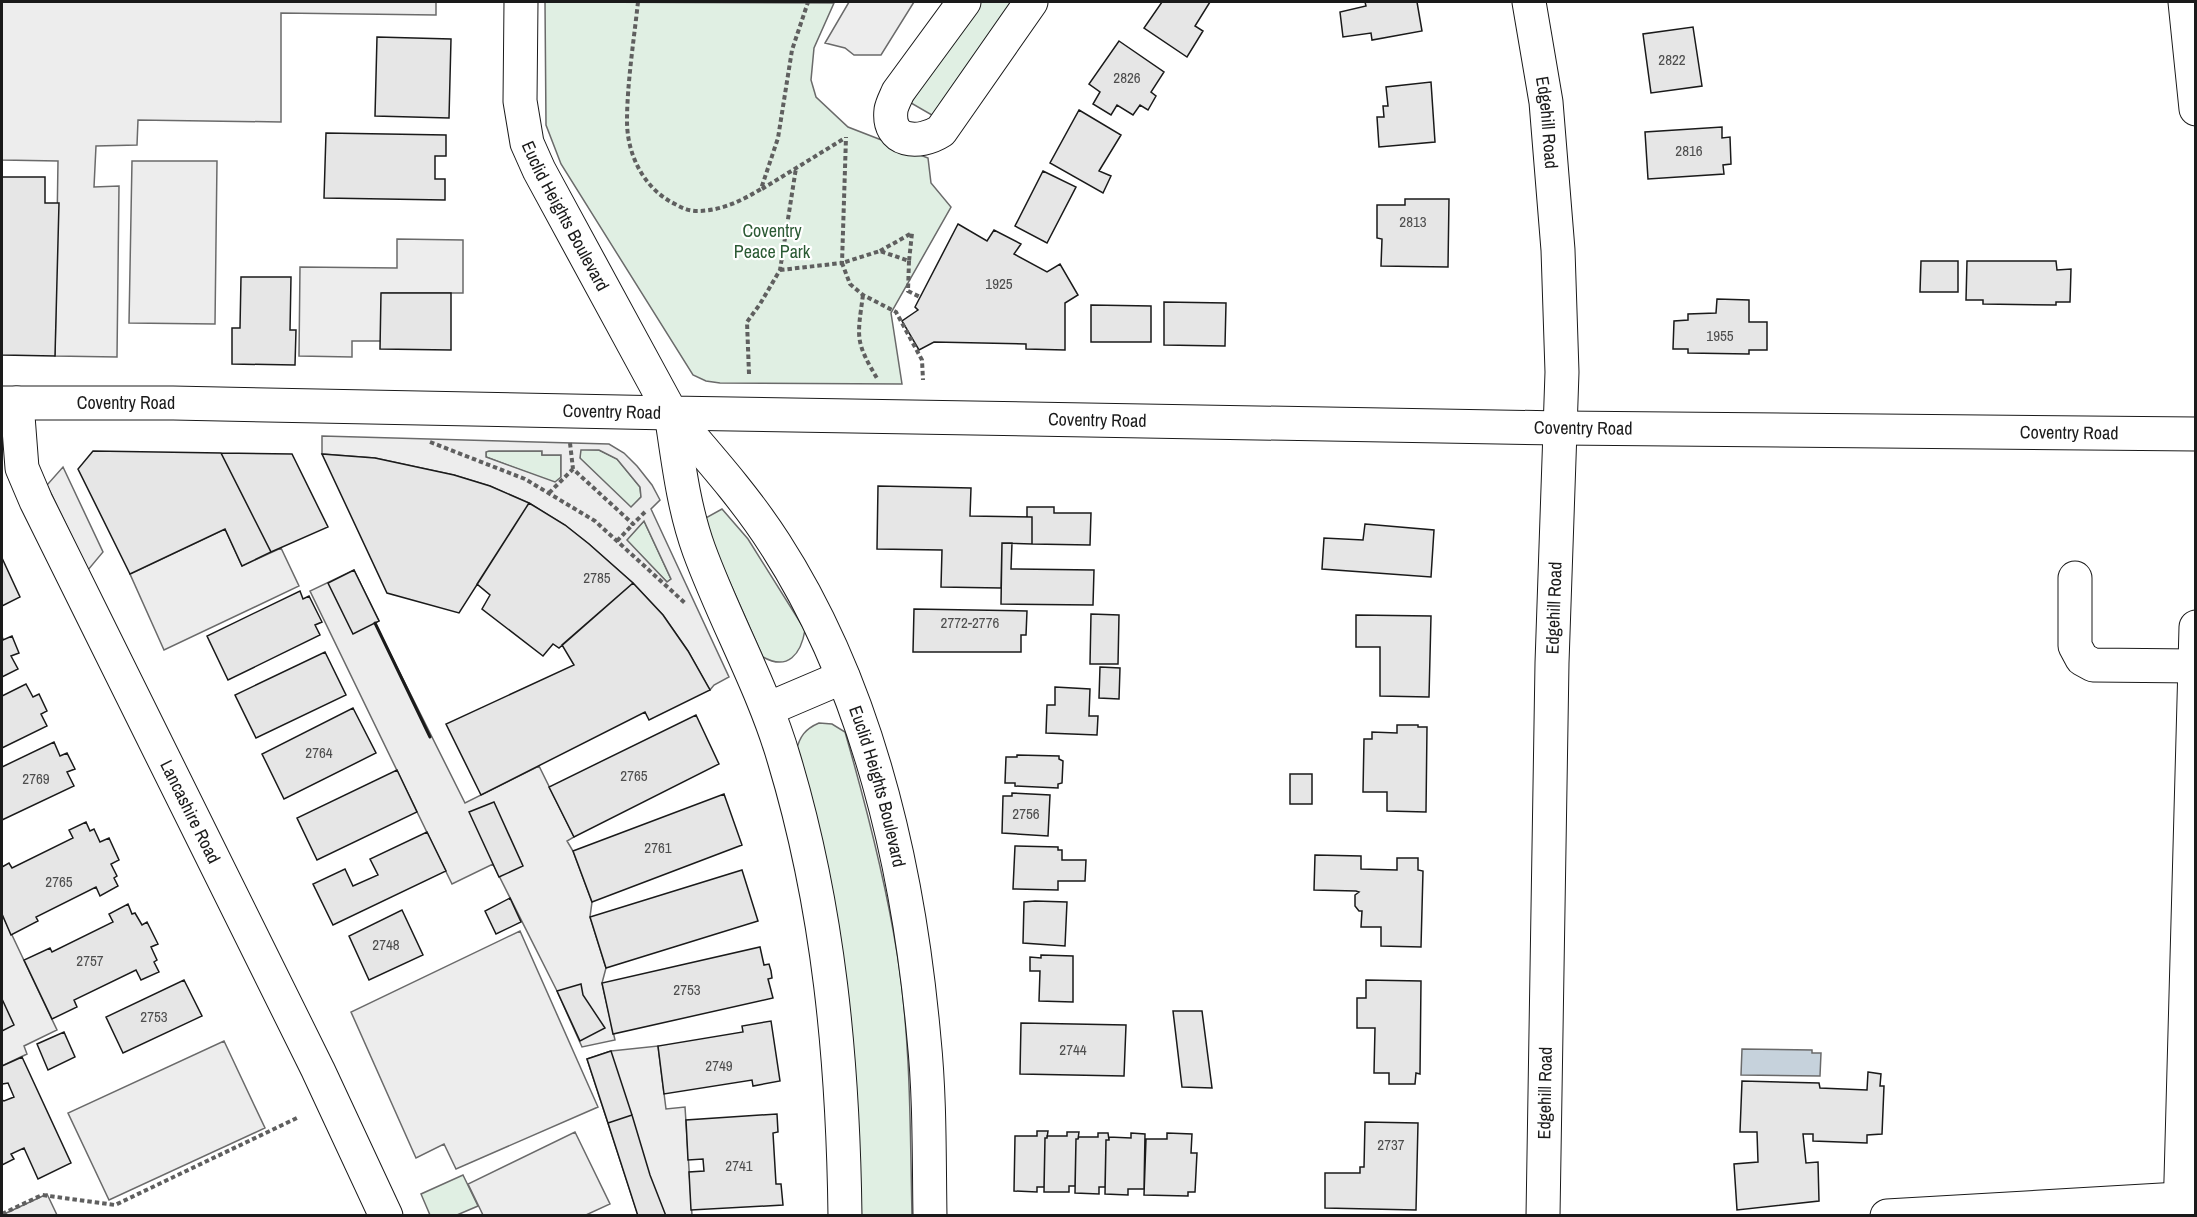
<svg xmlns="http://www.w3.org/2000/svg" width="2197" height="1217" font-family="'Archivo Narrow',sans-serif">
  <style>
    .green { fill: #e0efe3; stroke: #6a6a6a; stroke-width: 1.5 }
    .parking { fill: #ededed; stroke: #6a6a6a; stroke-width: 1.5; fill-rule: evenodd }
    .water { fill: #c6d2dc; stroke: #6a6a6a; stroke-width: 1.5 }
    .building { fill: #e6e6e6; stroke: #1a1a1a; stroke-width: 1.5 }
    .lines { fill: none; stroke-linecap: round; stroke-linejoin: round }
    .minor-casing { stroke: #1a1a1a; stroke-width: 35 }
    .major-casing { stroke: #1a1a1a; stroke-width: 35 }
    .path { stroke: #5f5f5f; stroke-width: 4; stroke-dasharray: 4.5 3; stroke-linecap: butt }
    .minor { stroke: #fff; stroke-width: 33 }
    .major { stroke: #fff; stroke-width: 33 }
    .wall { stroke: #1a1a1a; stroke-width: 3 }
    .labels { text-anchor: middle; stroke-width: 4.5; stroke-linejoin: round; paint-order: stroke }
    .number-label { font-size: 15px; fill: #4d4d4d }
    .street-label { font-size: 18px; fill: #1a1a1a; stroke: #fff }
    .park-label { font-size: 18px; fill: #2b5a34; stroke: #fff }
  </style>
  <rect width="100%" height="100%" fill="#fff"/>
  <path class="green" d="M545,2L834,3L814,48L811,80L816,97L848,127L928,158L931,183L951,207L891,313L902,384L720,383L706,381L693,375L561,164L546,125Z
    M976,2H1016L937,118L911,103L954,33Z
    M580,449L599,450L617,459L640,487L641,497L631,508L580,459Z
    M486,451H542V455H561V478L555,483L486,457Z
    M722,509L748,539L805,630C801,654 788,671 763,657L702,520Z
    M644,521L671,579L667,582L626,540Z
    M819,723L832,724L845,732C866,805 885,878 897,953C911,1039 910,1128 912,1215H860L796,751C800,736 805,729 819,723Z
    M463,1175L478,1206L457,1215H430L421,1194Z"/>
  <path class="parking" d="M2,2H436V15L281,13V122L138,120L137,145L96,146L94,187L119,186L117,357L55,356L58,161L2,160Z
    M849,2H914L881,55H854L845,48L825,43Z
    M132,161H217L215,324L129,323Z
    M397,239L463,240V293H382L381,341H352V357L299,356L300,267L397,268Z
    M322,436L609,444L624,453L637,466L652,485L660,500L651,509L729,677L714,685L710,690L688,651L663,615L633,583L589,544L565,525L529,503L490,486L454,475L375,458L322,454ZM581,450H599L617,459L640,487L641,497L631,507L580,458ZM489,451H542V455H561V477L555,482L486,457V452ZM644,521L671,579L667,582L627,540Z
    M63,467L103,552L88,570L47,485Z
    M225,529L242,566L281,548L299,586L164,650L130,574Z
    M354,570L379,621L375,623L465,803L539,766L574,837L567,841L573,851L592,902L590,917L606,968L602,983L615,1040L582,1047L557,991L493,864L452,884L310,591Z
    M2,914L57,1030L24,1046L27,1054L2,1066Z
    M520,931L598,1107L456,1169L444,1144L416,1158L351,1012Z
    M224,1041L265,1128L109,1200L68,1113Z
    M658,1046L666,1109L685,1107L692,1215H638L587,1059L611,1051Z
    M575,1132L610,1204L586,1215H483L468,1184Z
    M47,1194L57,1215H2Z"/>
  <path class="water" d="M1742,1049L1812,1050V1053H1821L1820,1076L1741,1075Z"/>
  <path class="building" d="M1162,2H1210L1195,26L1203,31L1187,57L1144,28Z
    M1365,2H1417L1422,31L1372,40L1371,33L1343,37L1340,12L1366,6Z
    M1693,27L1702,86L1651,93L1643,34Z
    M377,37L451,39L449,118L375,116Z
    M1119,41L1164,72L1151,92L1156,96L1148,110L1140,105L1133,115L1117,105L1111,115L1093,104L1100,92L1089,84Z
    M1431,82L1435,142L1379,147L1377,117H1384L1383,106H1388L1386,87Z
    M1079,110L1121,135L1099,171L1111,176L1103,193L1050,163Z
    M1722,127V138L1730,137L1731,164L1723,165L1724,174L1648,179L1645,132Z
    M326,133L446,135V156H435V179H445V200L324,198Z
    M1043,171L1076,187L1047,243L1015,226Z
    M2,177H45V203H59L55,356L2,355Z
    M1405,199H1449L1448,267L1381,266L1382,239L1377,238V205H1405Z
    M958,224L987,241L994,230L1021,244L1014,254L1047,272L1060,264L1078,295L1065,303V350L1026,349V344L934,342L919,350L902,321L918,310L915,307Z
    M1921,261H1958V292H1920Z
    M1967,261H2056L2057,270L2071,269L2070,302H2056V305L1983,304V300H1966Z
    M241,277H291L290,330H296L295,365L232,364V328H240Z
    M381,293H451V350L380,349Z
    M1717,299L1749,300V322H1767V350H1749V354L1688,353V349H1673L1674,321L1688,320V314L1716,313Z
    M1164,302L1226,303L1225,346L1164,345Z
    M1091,305L1151,306V342H1091Z
    M93,451L221,453L271,552L242,566L225,529L130,574L78,469Z
    M221,453L292,454L328,527L271,552Z
    M322,454L375,458L454,475L490,486L529,503L459,613L387,593Z
    M878,486L971,488L970,516L1032,517V544L1002,543L1001,588L941,587L942,550L877,549Z
    M529,503L565,525L589,544L633,583L559,648L553,644L543,656L482,609L490,595L477,584Z
    M1027,507H1054V513H1091L1090,545L1032,544V517H1027Z
    M1365,524L1434,530L1431,577L1322,569L1324,538L1363,540Z
    M1002,543H1012L1011,569L1094,570L1093,605L1001,604Z
    M2,558L20,597L2,606Z
    M354,570L379,621L353,634L328,583Z
    M633,583L663,615L688,651L710,690L649,720L645,712L481,795L446,724L574,665L562,645Z
    M300,591L303,599L309,596L322,622L315,625L320,635L228,680L207,636Z
    M914,609L1027,611L1026,635H1021V652H913Z
    M1091,614L1119,615L1118,664H1090Z
    M1356,615L1431,616L1429,697L1380,696V647H1356Z
    M2,636L3,640L12,636L19,653L11,656L18,669L2,677Z
    M325,652L346,695L256,738L235,695Z
    M1100,667L1120,668L1119,699L1099,698Z
    M26,684L33,697L39,694L47,711L41,714L47,726L2,748V696Z
    M1055,687L1090,689L1089,716H1098L1097,735L1046,733L1047,705H1055Z
    M353,708L376,753L284,799L262,754Z
    M696,715L719,764L574,837L549,787Z
    M1397,725H1418V727H1427L1426,812L1387,811V792H1363L1364,739H1372V732L1397,733Z
    M54,742L60,756L67,753L75,769L67,772L74,786L2,820V767Z
    M1017,755L1059,756V759L1063,761L1062,783L1058,784V788L1015,786V783H1005L1006,757H1017Z
    M397,770L417,812L317,860L297,818Z
    M1290,774H1312V804H1290Z
    M1012,793L1050,795L1048,836L1002,833L1003,796H1012Z
    M724,794L742,845L592,902L573,851Z
    M494,802L523,866L499,877L469,812Z
    M86,822L90,831L94,829L100,842L109,838L119,860L111,864L117,876L114,878L118,886L100,896L96,887L36,917L38,921L11,935L2,914V867L9,863L12,868L73,838L69,830Z
    M427,832L446,871L333,925L313,884L345,869L353,886L378,875L370,859Z
    M1015,846L1058,847V850H1062V860H1086L1085,881H1058V890L1013,889Z
    M1315,855L1361,856V869L1397,870V858H1418V870L1423,871L1421,947L1381,946V927H1361L1362,911H1359L1355,906V895L1359,892L1356,891L1314,890Z
    M742,870L758,921L606,968L590,917Z
    M510,898L521,922L496,934L485,911Z
    M1035,901L1067,902L1065,946L1023,943L1024,902Z
    M128,904L132,914L135,913L142,925L147,922L158,944L151,947L157,960L154,962L159,972L141,980L136,970L74,1000L77,1007L52,1019L24,960L50,948L52,952L113,922L109,914Z
    M402,910L423,955L369,980L349,936Z
    M760,947L764,965L769,964L771,971L772,978L768,979L773,998L613,1034L602,983Z
    M1041,955L1073,956V1002L1039,1001L1040,971H1030V957L1041,958Z
    M184,980L202,1016L123,1053L106,1017Z
    M1366,980L1421,981L1420,1074L1416,1073L1415,1084H1389V1073H1374L1375,1028H1357V998H1366Z
    M581,984L583,995L605,1028L580,1041L557,991Z
    M2,999L14,1025L2,1031Z
    M1173,1011H1202L1212,1088L1182,1087Z
    M771,1021L780,1081L753,1086L752,1080L664,1094L658,1046L743,1032L742,1026Z
    M1021,1023L1126,1025L1124,1076L1020,1074Z
    M64,1032L75,1057L48,1070L37,1044Z
    M611,1051L632,1115L608,1123L587,1059Z
    M22,1057L71,1163L38,1179L24,1148L11,1154L14,1159L2,1165V1100L4,1101L14,1097L8,1083L2,1084V1066Z
    M1868,1072L1881,1074L1880,1086H1884L1882,1134L1867,1135V1143L1813,1141V1134H1803L1806,1163L1818,1162L1819,1201L1737,1210L1734,1164L1758,1162L1757,1132H1740L1742,1081L1819,1083L1820,1088L1867,1090Z
    M777,1114L778,1132L773,1133L776,1184H781L783,1205L691,1210L689,1172L704,1171L703,1159L688,1160L686,1120Z
    M632,1115L650,1175L666,1216H638L608,1123Z
    M1365,1122L1418,1123L1416,1210L1325,1208V1173H1360V1167H1364Z
    M1037,1131H1048L1047,1138H1045L1044,1187H1037V1192L1014,1191L1015,1136H1037Z
    M1067,1132H1079L1078,1139H1076L1075,1186H1069V1192H1044L1045,1138H1047V1136H1067Z
    M1098,1133H1108L1109,1140H1106L1105,1187H1099V1194L1075,1193L1076,1139H1078L1079,1137H1098Z
    M1131,1133L1145,1134L1144,1189H1128V1195L1105,1194L1106,1140H1109V1137L1131,1138Z
    M1167,1133L1192,1134L1191,1153H1197L1195,1192H1188V1196L1144,1195L1146,1139H1167Z"/>
  <g class="lines">
    <g class="minor-casing">
      <g id="minor">
        <path id="s1" d="M521,2L520,101L527,143L539,170L671,413L1561,428L2196,434"/>
        <path d="M964,2L898,92C896,97 892,104 891,110C887,143 919,145 941,131L1031,2"/>
        <path id="s2" d="M1529,2L1546,102L1558,250L1562,372L1552,663L1543,1216"/>
        <path d="M2185,2L2196,109"/>
        <path id="s3" d="M17,403L22,468L36,501L318,1070L386,1216"/>
        <path d="M2075,578V646L2082,659L2093,665L2195,666"/>
        <path d="M768,709L843,677"/>
        <path d="M1887,1216L2196,1198"/>
        <path d="M2180,1216L2196,627"/>
      </g>
    </g>
    <g class="major-casing">
      <g id="major">
        <path id="s4" d="M2,403H173L671,413"/>
        <path id="s5" d="M671,413C707,455 745,497 775,544C868,688 909,870 924,1039C930,1097 929,1157 930,1216"/>
        <path d="M671,413C678,459 683,506 699,550C725,621 763,687 784,759C829,908 843,1061 845,1216"/>
      </g>
    </g>
    <path class="path" d="M638,2C634,39 627,84 627,121C627,155 644,189 675,204C682,208 689,211 697,211C721,211 741,201 761,189L778,138L792,50L808,2
      M762,189L845,138
      M880,251L912,233L909,261L880,251L842,263L850,284L863,295L896,312L922,360L923,380
      M909,261L908,291L920,297
      M780,270L842,263L846,137
      M863,295C857,339 855,341 878,380
      M749,374L747,322L760,304L780,270L796,168
      M430,442L525,479L595,521L685,603
      M570,443L573,469L633,524L647,510
      M549,493L573,469
      M617,541L633,524
      M2,1214L42,1195L115,1205L299,1117"/>
    <use href="#minor" class="minor"/>
    <use href="#major" class="major"/>
    <path class="wall" d="M375,623L430,737"/>
  </g>
  <g class="labels">
    <g class="number-label">
      <text x="1672" y="65">2822</text>
      <text x="1127" y="83">2826</text>
      <text x="1689" y="156">2816</text>
      <text x="1413" y="227">2813</text>
      <text x="999" y="289">1925</text>
      <text x="1720" y="341">1955</text>
      <text x="597" y="583">2785</text>
      <text x="970" y="628">2772-2776</text>
      <text x="319" y="758">2764</text>
      <text x="634" y="781">2765</text>
      <text x="36" y="784">2769</text>
      <text x="1026" y="819">2756</text>
      <text x="658" y="853">2761</text>
      <text x="59" y="887">2765</text>
      <text x="386" y="950">2748</text>
      <text x="90" y="966">2757</text>
      <text x="687" y="995">2753</text>
      <text x="154" y="1022">2753</text>
      <text x="1073" y="1055">2744</text>
      <text x="719" y="1071">2749</text>
      <text x="1391" y="1150">2737</text>
      <text x="739" y="1171">2741</text>
    </g>
    <g class="street-label">
      <text dy="6" stroke="none"><textPath href="#s2" startOffset="122">Edgehill Road</textPath></text>
      <text dy="6" stroke="none"><textPath href="#s1" startOffset="224">Euclid Heights Boulevard</textPath></text>
      <text dy="6" stroke="none"><textPath href="#s4" startOffset="124">Coventry Road</textPath></text>
      <text dy="6" stroke="none"><textPath href="#s4" startOffset="610">Coventry Road</textPath></text>
      <text dy="6" stroke="none"><textPath href="#s1" startOffset="874">Coventry Road</textPath></text>
      <text dy="6" stroke="none"><textPath href="#s1" startOffset="1360">Coventry Road</textPath></text>
      <text dy="6" stroke="none"><textPath href="#s1" startOffset="1846">Coventry Road</textPath></text>
      <text transform="translate(1554 608) rotate(-88)" y="6">Edgehill Road</text>
      <text dy="6" stroke="none"><textPath href="#s5" startOffset="432">Euclid Heights Boulevard</textPath></text>
      <text dy="6" stroke="none"><textPath href="#s3" startOffset="448">Lancashire Road</textPath></text>
      <text transform="translate(1545 1093) rotate(-89)" y="6">Edgehill Road</text>
    </g>
    <g class="park-label">
      <text x="772" y="237">Coventry<tspan x="772" dy="21">Peace Park</tspan></text>
    </g>
  </g>
  <rect width="2197" height="1217" fill="none" stroke="#1a1a1a" stroke-width="6"/>
</svg>
